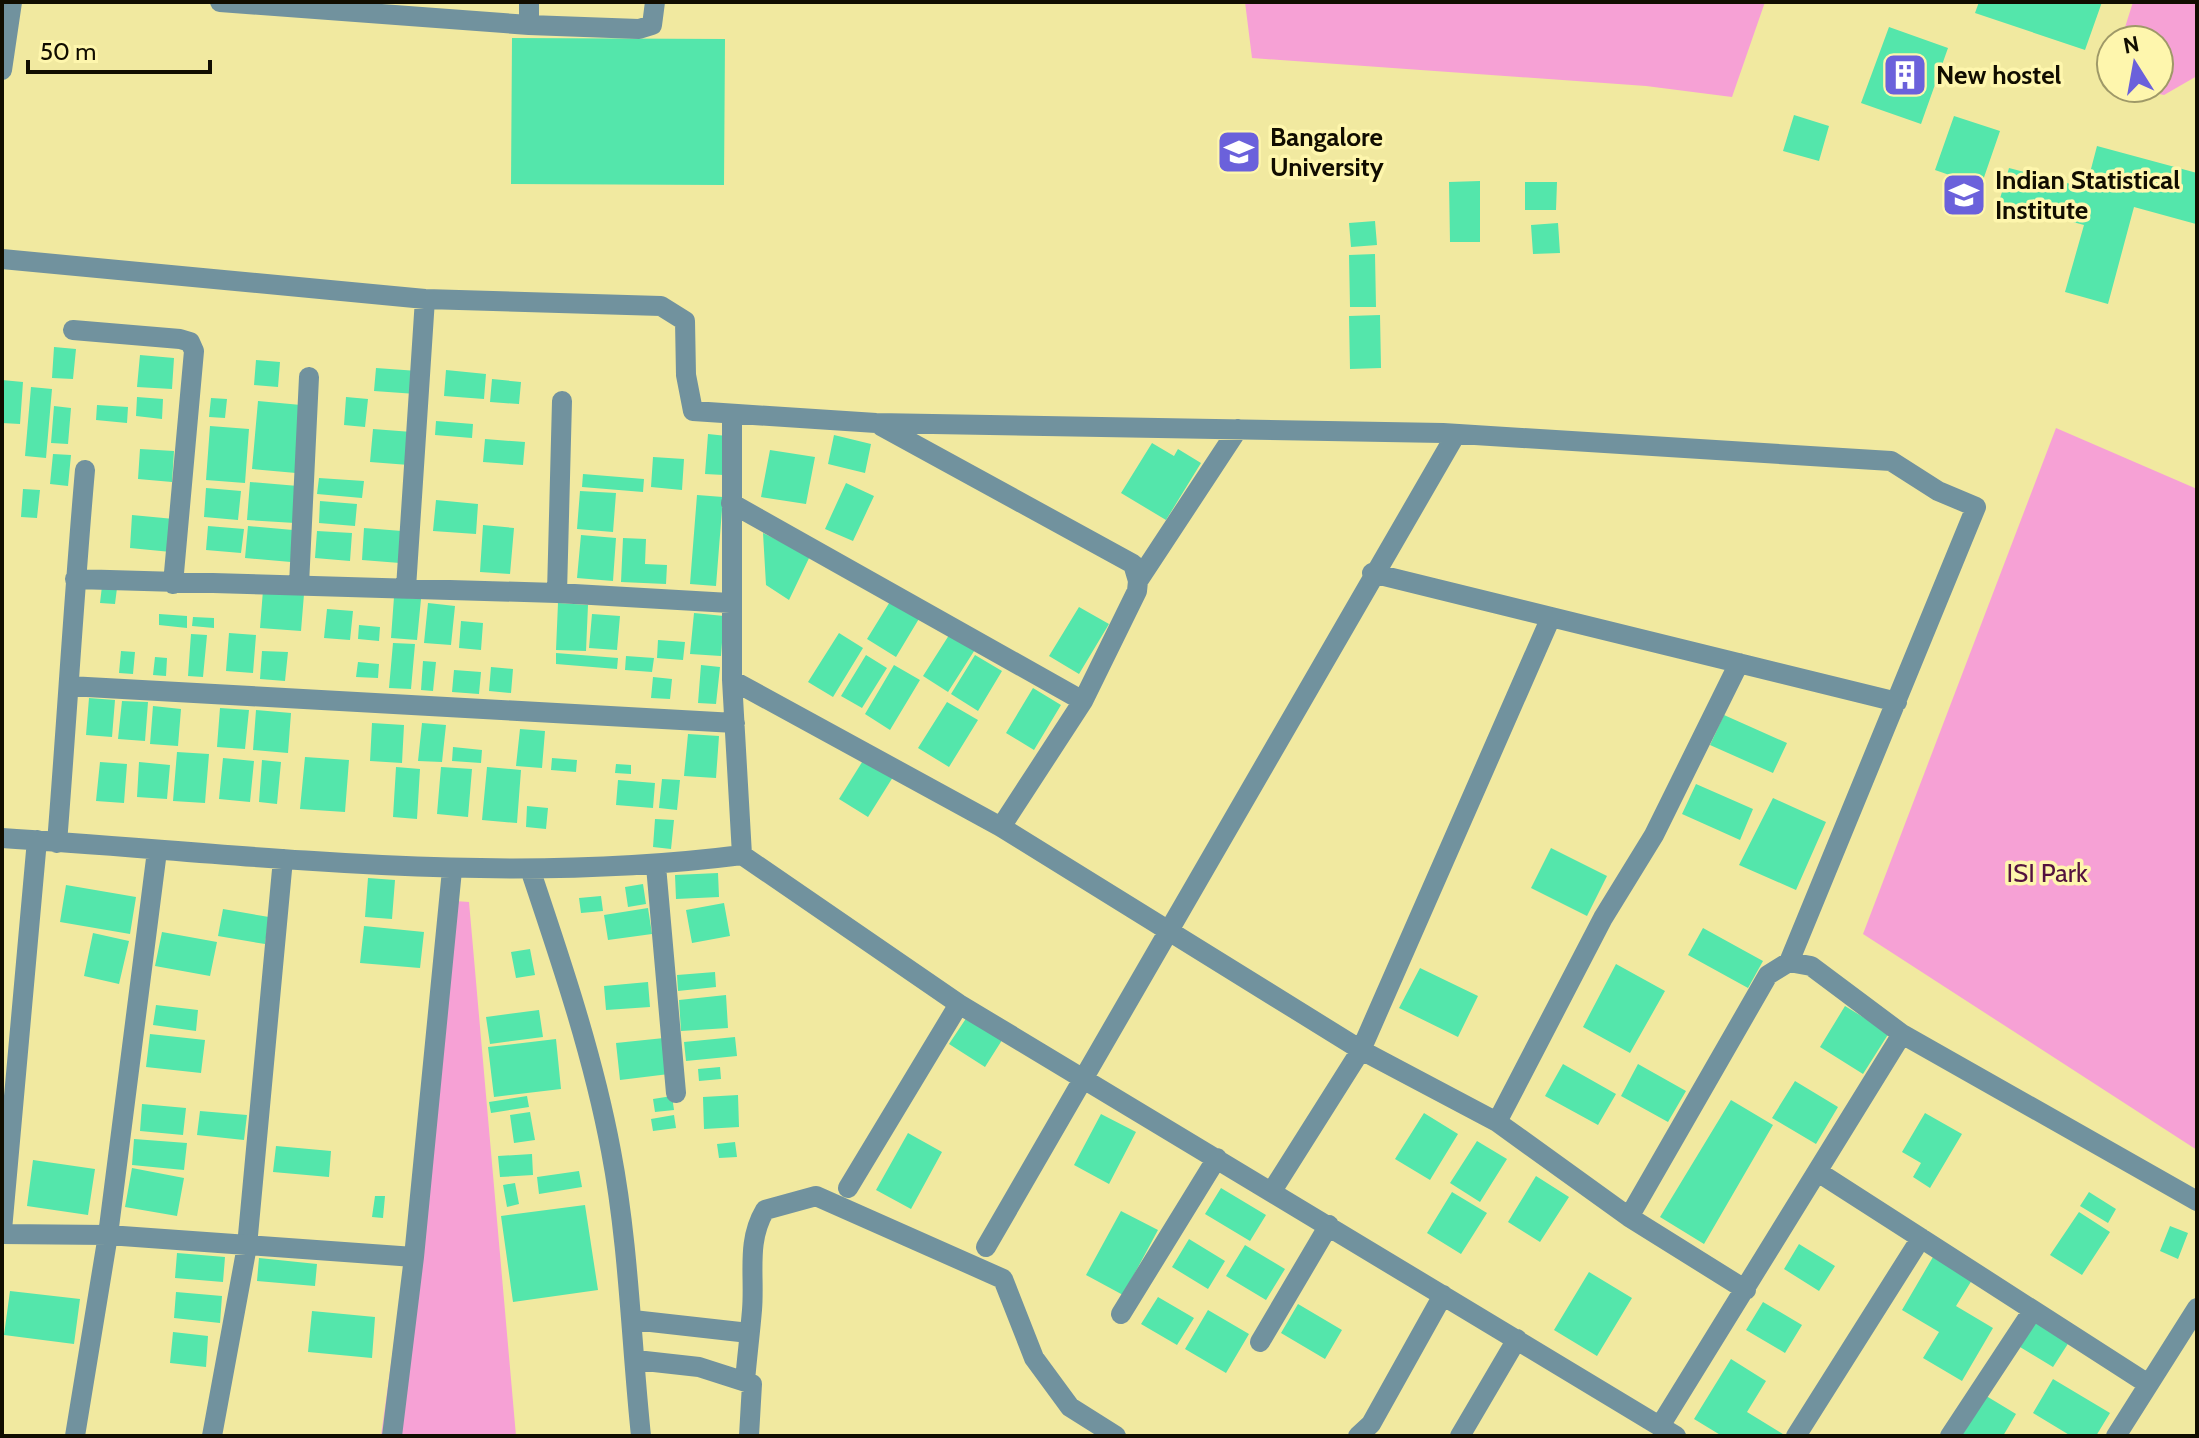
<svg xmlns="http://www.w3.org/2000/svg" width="2199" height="1438" font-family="Cabin,sans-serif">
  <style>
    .green { fill: #f6a1d5 }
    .building { fill: #54e6ab }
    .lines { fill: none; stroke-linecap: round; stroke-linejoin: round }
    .minor { stroke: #71929e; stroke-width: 20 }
    .labels { text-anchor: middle; stroke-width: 7; stroke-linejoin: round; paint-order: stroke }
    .poi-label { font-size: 26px; font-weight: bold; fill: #110d00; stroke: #fef6ad; text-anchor: start }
    .park-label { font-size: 26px; fill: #53123f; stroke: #fef6ad }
  </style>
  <rect width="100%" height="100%" fill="#f1e9a0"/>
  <path class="green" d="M1245,2H1765L1732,97L1646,86L1252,58Z
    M2133,2H2197V76L2164,95L2131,88H2159V40H2121Z
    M2056,428L2197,489V1150L1863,934Z
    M455,901L469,902L516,1436H381Z"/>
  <path class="building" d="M1979,2H2102L2085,50L1975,13Z
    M1889,27L1948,48L1921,124L1861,103Z
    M512,38L725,39L724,185L511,184Z
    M1794,115L1829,126L1819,161L1783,151Z
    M1954,116L2000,131L1981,186L1935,170Z
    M2097,146L2197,173L2196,224L2134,207L2108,304L2065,292L2084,225L1999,202L2009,168L2086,188Z
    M1480,181V242H1450L1449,182Z
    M1525,182H1557L1556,210H1525Z
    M1375,221L1377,245L1351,247L1349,223Z
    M1558,223L1560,253L1533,254L1531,225Z
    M1375,254L1376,307H1350L1349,255Z
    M1380,315L1381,368L1350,369L1349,316Z
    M54,347L76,349L73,379L52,378Z
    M140,355L174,358L172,389L137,387Z
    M256,360L280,362L278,387L254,385Z
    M376,368L418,371L416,394L374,391Z
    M446,370L486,374L484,399L444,396Z
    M492,379L521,382L519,404L490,402Z
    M2,380L23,382L20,424L2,423Z
    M31,387L52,389L46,458L25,456Z
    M137,397L163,399L162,419L136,416Z
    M346,397L368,399L365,427L344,425Z
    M211,398L227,399L225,418L209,417Z
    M258,401L301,405L296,473L252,469Z
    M97,405L128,407L127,423L96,420Z
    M54,406L71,408L68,444L51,443Z
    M436,421L473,424L472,438L435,435Z
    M210,426L249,429L245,483L206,480Z
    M373,429L412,432L409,465L370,462Z
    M708,434L727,436L724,475L705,474Z
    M834,435L871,444L865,473L828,464Z
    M485,439L525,442L523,465L483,462Z
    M1152,443L1174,456L1178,449L1201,463L1166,520L1121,493Z
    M140,449L174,451L172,482L138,479Z
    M770,450L815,457L806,504L761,497Z
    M53,454L71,455L68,486L50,484Z
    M653,457L684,459L682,490L651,487Z
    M583,474L644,479L643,492L582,487Z
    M319,478L364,481L362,498L317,494Z
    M250,482L298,486L295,523L247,520Z
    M846,483L874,496L853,541L825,529Z
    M206,488L241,491L238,520L204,517Z
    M23,489L40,490L37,518L21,517Z
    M580,491L616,493L613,532L577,529Z
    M697,495L723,497L716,586L690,584Z
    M436,500L478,504L476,534L433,531Z
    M320,501L357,504L355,526L319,523Z
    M132,515L174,519L171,552L130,548Z
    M483,525L514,528L510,574L480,572Z
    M208,526L244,529L241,553L206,550Z
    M248,526L293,530L291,562L245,558Z
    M364,528L402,531L400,563L362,560Z
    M317,531L352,533L350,561L315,558Z
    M763,533L810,556L789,600L766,585Z
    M581,535L616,538L613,581L577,578Z
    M623,538L646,539L645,564L667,565L666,584L621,582Z
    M102,586L117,588L115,604L100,603Z
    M263,590L304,594L301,631L260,628Z
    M394,597L421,599L417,640L391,638Z
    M891,600L920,617L896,657L867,639Z
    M428,603L455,606L451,645L424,643Z
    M558,603L588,605L586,651L556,650Z
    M1079,607L1109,624L1079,674L1049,656Z
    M327,609L353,611L350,640L324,638Z
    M694,613L724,616L721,656L690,654Z
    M159,614L187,616V628L159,625Z
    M592,614L620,616L617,650L589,648Z
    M193,617L214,618V628L192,626Z
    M461,621L483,623L481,650L459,648Z
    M359,625L380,627L379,641L358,639Z
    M951,632L976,648L948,692L923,676Z
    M229,633L256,635L253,673L226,671Z
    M839,633L863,648L833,697L808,682Z
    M191,634L207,635L203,677L188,676Z
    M658,640L685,642L683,660L657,658Z
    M393,643L415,644L411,689L389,688Z
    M121,651L135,652L133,674L119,673Z
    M262,651L288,652L285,681L260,679Z
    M556,653L618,658L617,669L556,664Z
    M866,655L887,668L862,708L841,696Z
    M975,655L1002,671L978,711L951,694Z
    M626,656L654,658L652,672L625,670Z
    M155,657L167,658L166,676L153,675Z
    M423,661L436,662L433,691L421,690Z
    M358,662L379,664L378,678L356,677Z
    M701,665L720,667L716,704L698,703Z
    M894,665L920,680L890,730L865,714Z
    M491,667L513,669L511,693L489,691Z
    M454,670L481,672L479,694L452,692Z
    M653,677L672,679L670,699L651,698Z
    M1033,688L1061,705L1034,750L1006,733Z
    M89,698L115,700L112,737L86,735Z
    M122,701L148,702L145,741L118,739Z
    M947,702L978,720L949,767L918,748Z
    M153,706L181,709L178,746L150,744Z
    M220,708L249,710L245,749L217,747Z
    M256,710L291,713L288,753L253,750Z
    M1724,715L1787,743L1773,773L1710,745Z
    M372,723L404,725L402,763L370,761Z
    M422,723L446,725L442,762L418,761Z
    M520,729L545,731L542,768L516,766Z
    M688,734L719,736L716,778L684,776Z
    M453,747L482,750L481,763L452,761Z
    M177,752L209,754L205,803L173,801Z
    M305,757L349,760L345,812L300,809Z
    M223,758L254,761L250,802L219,799Z
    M552,758L577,760L576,772L551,770Z
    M864,759L893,777L868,817L839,799Z
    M262,760L281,762L277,804L259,802Z
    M100,762L127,764L124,803L96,801Z
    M139,762L170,765L167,799L137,797Z
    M616,764L631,765V774L615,773Z
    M396,767L420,769L417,819L393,817Z
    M441,767L472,769L468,817L437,814Z
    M487,767L521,770L517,823L482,820Z
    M662,779L680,780L677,810L659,808Z
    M618,780L655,783L653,808L616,805Z
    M1696,784L1753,809L1740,840L1682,814Z
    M1773,798L1826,822L1796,890L1739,865Z
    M527,806L548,808L546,829L526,827Z
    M655,819L674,820L671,849L653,847Z
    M1551,848L1607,876L1587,916L1531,888Z
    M718,873L719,897L676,899L675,875Z
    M368,878L395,880L392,919L365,917Z
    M643,884L646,904L628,907L625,887Z
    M66,885L136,897L130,934L60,922Z
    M601,896L603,911L581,913L579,898Z
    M724,903L730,936L692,943L686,910Z
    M648,908L652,934L608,940L604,915Z
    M223,909L269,917L265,944L218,936Z
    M364,926L424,932L420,968L360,963Z
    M1703,928L1763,961L1748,988L1688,955Z
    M162,932L217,942L210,976L155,966Z
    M93,933L129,941L119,984L84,976Z
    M530,949L535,975L516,978L511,952Z
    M1616,964L1665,991L1630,1053L1583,1027Z
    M1420,968L1478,996L1458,1037L1399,1008Z
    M715,972L716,987L678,991L677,975Z
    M648,982L650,1007L606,1010L604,986Z
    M726,995L728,1028L681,1031L679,1000Z
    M156,1005L198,1010L196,1031L153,1025Z
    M1845,1006L1889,1033L1863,1074L1820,1047Z
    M539,1010L543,1037L490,1044L486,1017Z
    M969,1014L1004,1037L985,1067L949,1044Z
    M150,1034L205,1040L201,1073L146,1067Z
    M735,1037L737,1056L686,1061L684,1042Z
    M664,1038L669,1074L620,1080L616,1043Z
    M556,1039L561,1089L494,1097L488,1047Z
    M1563,1064L1616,1094L1598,1125L1545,1096Z
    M1638,1064L1686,1091L1668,1122L1621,1096Z
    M720,1067L721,1079L699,1081L698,1069Z
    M1795,1081L1838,1107L1816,1144L1772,1118Z
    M738,1095L739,1127L704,1129L703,1097Z
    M527,1096L529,1107L491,1113L489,1102Z
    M672,1096L674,1110L655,1112L653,1099Z
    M1731,1100L1773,1125L1704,1244L1660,1217Z
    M142,1104L186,1108L183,1135L140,1131Z
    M200,1111L247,1115L244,1140L197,1135Z
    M530,1112L535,1140L514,1143L510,1115Z
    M1424,1113L1458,1134L1430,1180L1395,1159Z
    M1925,1113L1962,1134L1930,1188L1913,1177L1921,1163L1902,1152Z
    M1101,1114L1136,1132L1109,1184L1074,1165Z
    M674,1115L676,1128L653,1131L651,1119Z
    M908,1133L942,1152L911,1209L876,1190Z
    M134,1139L187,1143L184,1170L132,1165Z
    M1477,1141L1507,1159L1480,1202L1450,1183Z
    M735,1142L737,1157L719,1158L717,1144Z
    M276,1146L331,1151L329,1177L273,1172Z
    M532,1154L533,1175L500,1177L498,1156Z
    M33,1160L95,1169L88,1215L27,1206Z
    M132,1168L184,1178L177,1216L125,1207Z
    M579,1171L582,1187L539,1194L537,1177Z
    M1536,1176L1569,1197L1540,1242L1508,1222Z
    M515,1183L519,1204L507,1207L503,1185Z
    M1221,1188L1266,1215L1250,1241L1205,1214Z
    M1452,1192L1487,1213L1461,1254L1427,1233Z
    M2089,1192L2116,1209L2108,1223L2080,1206Z
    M375,1196H385L383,1218L372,1217Z
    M585,1205L598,1290L513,1302L501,1216Z
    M1121,1211L1158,1230L1123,1295L1086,1275Z
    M2079,1212L2110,1232L2082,1275L2050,1255Z
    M2170,1226L2188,1233L2178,1259L2160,1251Z
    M1189,1239L1225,1261L1208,1289L1172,1267Z
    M1799,1244L1835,1266L1819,1291L1784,1269Z
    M1245,1245L1285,1269L1266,1300L1226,1276Z
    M177,1253L225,1257L223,1282L175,1278Z
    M1933,1257L1972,1280L1956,1306L1993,1328L1962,1381L1923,1358L1939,1332L1902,1310Z
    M259,1258L317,1264L315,1286L257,1281Z
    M1589,1272L1632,1298L1597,1356L1554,1330Z
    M10,1291L80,1299L74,1344L4,1335Z
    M176,1292L222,1296L220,1323L174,1318Z
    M1158,1297L1194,1318L1177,1345L1141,1324Z
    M1763,1302L1802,1325L1785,1353L1746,1330Z
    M1298,1304L1342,1330L1325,1359L1281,1333Z
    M1208,1310L1249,1334L1226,1373L1185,1349Z
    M312,1311L375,1317L372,1358L308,1352Z
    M2037,1319L2071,1339L2053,1367L2020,1347Z
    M173,1332L208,1336L206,1367L170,1363Z
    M1731,1359L1766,1381L1747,1412L1786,1436H1722L1694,1419Z
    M2053,1379L2110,1413L2096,1436H2071L2033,1413Z
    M1983,1394L2016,1414L2003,1436H1959Z"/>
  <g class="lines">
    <path class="minor" d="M220,2L529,25L639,29L652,25L655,2
      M529,2V25
      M2,70L12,2
      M2,259L425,299L661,306L685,321L686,375L693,411L876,423L1443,433L1891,461L1938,491L1976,507L1789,962
      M73,330L180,339L190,342L194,351L173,584
      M732,416V680L742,855
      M881,426L1133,564L1138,581L1137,591L1083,701L1001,827
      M731,503L1083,701
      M1372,573L1897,702
      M75,579L557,593L730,603
      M1138,581L1238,429
      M299,585L309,377
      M406,588L425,299
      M557,593L562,401
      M732,680L1001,827L1361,1050L1497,1122L1629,1217L1746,1290
      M69,686L735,723
      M2,838C252,854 492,887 742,855L959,1004L1676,1436
      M57,843C67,718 74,594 85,470
      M656,866L676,1093
      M530,869C561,961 593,1055 611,1151C629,1245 631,1341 641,1436
      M1497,1122L1603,918L1654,835L1739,663
      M1818,1172L2148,1384
      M848,1188L959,1004
      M1272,1191L1361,1050L1551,617
      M1629,1217L1768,975L1789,962L1811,966L1902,1034L2197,1201
      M2,1230L37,840
      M2,1234L108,1235L414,1257
      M986,1247L1456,434
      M1121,1314L1217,1158
      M633,1320L749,1333
      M1260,1342L1329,1225
      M636,1360L699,1367L752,1384L749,1436
      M745,1381C747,1357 750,1334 752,1310C755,1275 746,1242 765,1210L816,1196L1003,1279L1034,1358L1070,1407L1116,1436
      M1660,1426L1902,1034
      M75,1436L108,1235L157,851
      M212,1436L247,1246L283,859
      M392,1436L414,1257L452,870
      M1358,1436L1371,1424L1443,1295
      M1460,1436L1517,1339
      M1796,1436L1921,1238
      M1950,1436L2033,1310
      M2116,1436L2197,1308"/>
  </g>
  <defs>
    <g id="building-square" transform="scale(2.3)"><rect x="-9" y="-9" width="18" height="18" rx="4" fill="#6b61db" stroke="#fef6ad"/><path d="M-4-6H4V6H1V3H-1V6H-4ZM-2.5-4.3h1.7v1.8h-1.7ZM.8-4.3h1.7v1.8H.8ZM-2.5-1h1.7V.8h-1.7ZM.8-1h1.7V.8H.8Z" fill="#fff"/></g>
    <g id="university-square" transform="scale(2.3)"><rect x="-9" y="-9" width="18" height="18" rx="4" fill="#6b61db" stroke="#fef6ad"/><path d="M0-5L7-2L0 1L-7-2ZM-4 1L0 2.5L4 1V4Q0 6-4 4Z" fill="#fff"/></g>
  </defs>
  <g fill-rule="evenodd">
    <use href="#building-square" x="1905" y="75"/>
    <use href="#university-square" x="1239" y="152"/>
    <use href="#university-square" x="1964" y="195"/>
  </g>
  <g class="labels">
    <g class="poi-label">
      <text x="1936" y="84">New hostel</text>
      <text x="1270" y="146">Bangalore<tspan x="1270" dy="30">University</tspan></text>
      <text x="1995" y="189">Indian Statistical<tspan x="1995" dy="30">Institute</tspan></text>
    </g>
    <g class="park-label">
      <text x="2047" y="882">ISI Park</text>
    </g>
  </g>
  <rect width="2199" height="1438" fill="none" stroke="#110d00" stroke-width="8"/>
  <g transform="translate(2135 64) rotate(349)"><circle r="38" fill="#fef6ad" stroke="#9f9968" stroke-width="2"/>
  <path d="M0-6L14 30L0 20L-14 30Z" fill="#6b61db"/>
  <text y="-12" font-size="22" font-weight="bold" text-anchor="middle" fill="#110d00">N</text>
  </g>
  <path d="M28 60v12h182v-12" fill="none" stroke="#110d00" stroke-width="4"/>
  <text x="40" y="60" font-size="24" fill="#110d00" stroke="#fef6ad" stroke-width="6" paint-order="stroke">50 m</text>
</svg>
